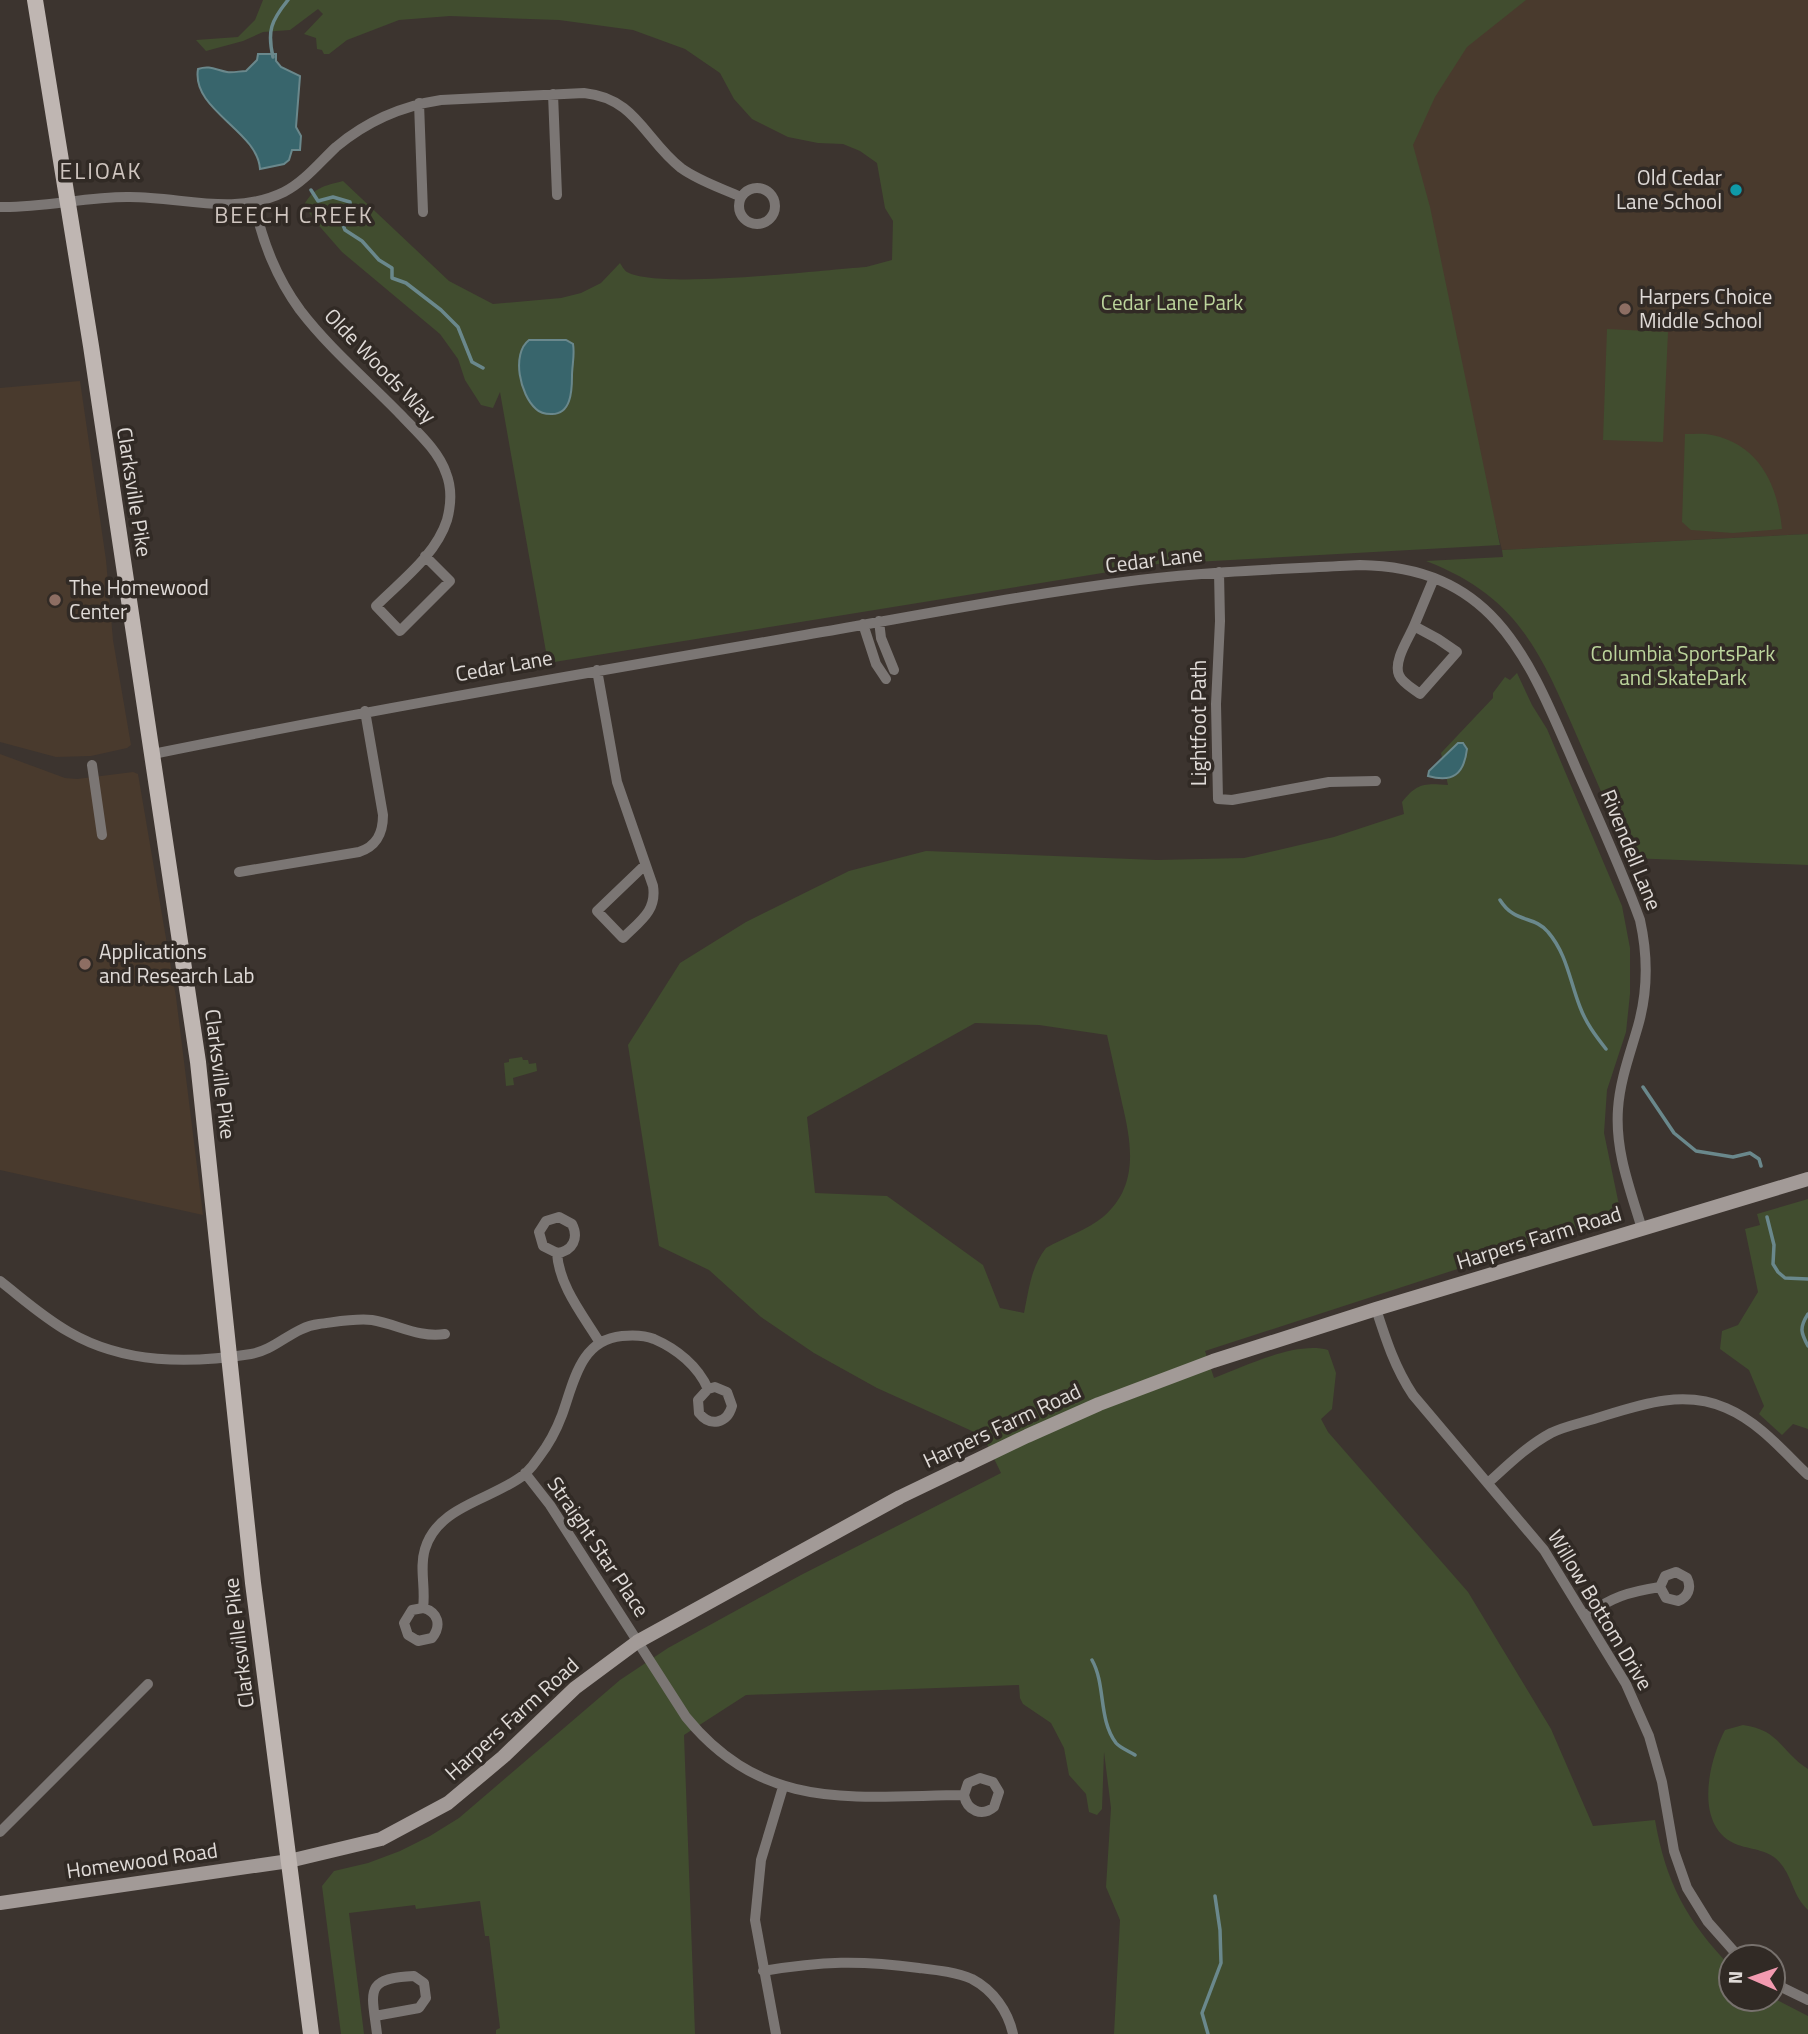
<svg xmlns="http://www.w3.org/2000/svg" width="1808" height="2034" font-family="'Titillium Web',sans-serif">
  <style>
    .education { fill: #493a2d }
    .green { fill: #414d2f; fill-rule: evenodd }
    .water { fill: #38656c; stroke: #6a888c; stroke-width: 2 }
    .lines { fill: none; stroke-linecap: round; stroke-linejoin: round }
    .stream { stroke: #6a888c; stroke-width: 3.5 }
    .street { stroke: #7b7674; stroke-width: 10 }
    .secondary { stroke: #a29a97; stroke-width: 14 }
    .primary { stroke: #bfb6b2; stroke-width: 16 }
    .culture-dot { fill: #0f9aa8; stroke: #312a25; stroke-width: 2.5 }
    .education-dot { fill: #8d6e63; stroke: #312a25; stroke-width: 2.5 }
    .labels { text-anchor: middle; stroke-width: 7; stroke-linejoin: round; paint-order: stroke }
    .poi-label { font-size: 21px; fill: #e0dbd8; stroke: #312a25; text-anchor: start }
    .park-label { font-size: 21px; fill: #bcd59c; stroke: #312a25 }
    .street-label { font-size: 21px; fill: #e0dbd8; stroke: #312a25 }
    .neighbourhood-label { font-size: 23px; letter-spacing: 2px; fill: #cfc5bf; stroke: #312a25 }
  </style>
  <rect width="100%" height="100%" fill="#3c342f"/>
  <path class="education" d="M1499,0H1808V534L1502,550L1385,84Z
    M80,381L106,560L113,640L131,745L127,748L91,756L56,757L0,742V388Z
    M0,754L65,778L77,779L133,772L138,774L176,997L203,1215L0,1170Z"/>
  <path class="green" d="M263,0H1526L1467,47L1435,97L1413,145L1430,207L1500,545L1158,564L548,663L500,392L493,408L481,405L465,380L458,359L440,334L342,252L314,220L304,205C314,187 324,186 343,181L449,281L493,304L561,298L581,293L601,283L620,263C621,265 625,271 627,272C660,290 820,270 866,267L892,260L893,221L885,208L877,163L860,151L843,144L818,143L788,137L752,119L734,99L720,73L685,49L633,30L559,20L450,16L399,20L347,40L329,54H324L322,50L317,49L316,38L304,34L323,14L318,9L290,30L263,32L243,41L206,51L196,40L238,37L255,20Z
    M1607,329L1668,332L1663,442L1603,440Z
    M1685,434C1694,434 1704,433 1712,435C1760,445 1778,486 1782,529L1733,533L1691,530L1682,522Z
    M1808,534V865L1630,858C1612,817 1594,775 1576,734C1540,651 1517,596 1426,561L1503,557L1502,550Z
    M1517,673L1532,705L1547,729L1622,906L1630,948V994L1626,1032L1607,1090L1604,1133L1620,1210L1612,1218L1593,1225L1205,1351L1214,1378C1246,1366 1296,1341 1328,1350L1336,1373L1332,1409L1321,1419L1328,1432L1468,1592L1551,1729L1593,1826L1655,1820C1666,1883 1686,1920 1731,1967V1999L1773,1998L1808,2016V2034H1114L1120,1920L1106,1887L1111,1808L1104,1752L1102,1809L1097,1815L1089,1812L1086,1794L1069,1775L1064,1748L1051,1723L1023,1704L1020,1698L1019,1685L746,1695L684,1735L695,2034H496V2030L500,2028L489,1936H485L480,1901L416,1909L415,1905L349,1913L364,2034H341L322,1886L334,1871L368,1863L400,1851L430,1836L459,1818L620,1680L668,1648L801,1575L1001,1473L983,1436L877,1388L814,1353L761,1317L709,1270L659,1246L628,1045L680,963L746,922L849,871L926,851L1157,860L1244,858L1334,837L1404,814L1402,802C1417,783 1424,783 1448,785L1441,753L1493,698V693L1505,677L1510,680ZM975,1023L1039,1025L1107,1035C1112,1057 1117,1080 1122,1103C1132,1145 1139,1186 1103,1217C1089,1229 1063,1238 1046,1248C1031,1267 1029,1289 1024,1313L1000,1308L983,1265L887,1196L815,1193L807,1117Z
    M522,1057L523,1060H528L529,1064L536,1063L537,1071L513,1078L514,1085L506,1086L504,1063L509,1062V1059Z
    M1808,1199V1429L1793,1424L1782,1435L1759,1414L1764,1406L1749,1370L1720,1349L1722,1331L1738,1325L1758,1292L1745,1229L1760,1225L1757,1214Z
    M1743,1725C1780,1730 1780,1751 1808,1769V1910C1793,1896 1793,1879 1781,1864C1771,1850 1753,1850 1738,1845C1693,1828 1708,1762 1725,1730Z"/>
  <path class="water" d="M258,54H276V61L281,67L300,76L296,127L301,136L300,150H292L289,160L284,164L260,169C258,131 191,110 198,69C210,65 216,70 227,72C233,73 240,71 246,71L257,60Z
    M529,340H566L573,344C575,355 572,365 572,376C572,391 571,415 551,414C546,414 540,413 536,409C520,395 511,354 529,340Z
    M1458,743H1463L1467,749C1464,774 1453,783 1428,776L1429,771Z"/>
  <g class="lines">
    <path class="stream" d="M273,57C267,31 271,21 288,0
      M311,190L318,201L333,197L350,202L352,217L344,219L343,225L345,230L362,241L379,260L392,268V278L406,283L441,310L458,327L472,362L483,368
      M1500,900C1515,924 1534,915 1548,932C1567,954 1570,982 1580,1007C1586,1023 1595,1035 1606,1049
      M1643,1087L1674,1133L1696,1151L1733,1157L1750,1153L1759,1159L1761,1166
      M1767,1217L1774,1245L1773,1264L1778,1272L1785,1278L1808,1279
      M1808,1314C1799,1328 1801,1333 1808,1346
      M1092,1660C1106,1685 1098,1719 1116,1743C1120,1748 1129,1751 1135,1755
      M1208,2034L1202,2013L1221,1963L1220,1930L1215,1896"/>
    <path class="street" d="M553,94L557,195
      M419,103L423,212
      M739 206a18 18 0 1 1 36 0a18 18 0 1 1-36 0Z
      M254,203C263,243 276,277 300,310C329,348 367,380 400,414C417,432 438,450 446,473C452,488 451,505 447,520C436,555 401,581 376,606L400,631L450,581L425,556
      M0,207C43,208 84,197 127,197C180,196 233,217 284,192C304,182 320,162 336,147C367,121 401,106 441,100L584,93C636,98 645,140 681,168C699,181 721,188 741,197
      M1219,572L1220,621L1216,704L1218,799L1232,800L1329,782L1376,781
      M879,621L881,638L894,670
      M863,624L876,664L886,679
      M1414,626C1409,638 1393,661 1399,675C1402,683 1414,689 1420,694L1457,652L1438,639L1414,626L1434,578
      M597,670L617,782L653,886C657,911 640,921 623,938L597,911L645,865
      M153,754C370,710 587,673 805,635C916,616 1027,594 1139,580C1212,571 1286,569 1360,565C1496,567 1529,660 1576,768C1598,818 1621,868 1640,920C1648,956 1648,991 1638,1026C1630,1054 1620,1080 1618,1109C1615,1151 1630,1189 1642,1229
      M92,765L102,835
      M239,872L359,852C377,846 383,833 383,815L365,711
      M557,1253L543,1246L539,1232L546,1221L559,1217L572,1224C579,1238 573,1251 557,1253C559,1286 583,1315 600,1343
      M0,1281C23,1299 44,1318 69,1332C124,1364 189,1364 251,1354C276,1350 293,1327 319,1324C336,1322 355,1318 372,1320C397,1324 418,1338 445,1334
      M1376,1309C1386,1340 1395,1368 1413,1395L1544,1550L1626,1684L1649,1736L1662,1782L1674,1851L1687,1888L1708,1922L1739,1957
      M525,1473L550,1505L686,1717C764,1813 854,1796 964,1795C967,1811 982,1817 994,1807L999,1792L993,1782L980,1778L968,1783L964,1795
      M1488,1483C1508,1465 1527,1446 1551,1433C1565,1426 1582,1423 1597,1418C1639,1405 1683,1389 1726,1408C1759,1422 1783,1451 1808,1475
      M423,1608C438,1612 442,1625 432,1638L418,1641L408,1635L404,1623L412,1610L423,1608C426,1588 419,1568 425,1549C438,1505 493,1500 525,1474C530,1469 535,1463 539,1457C549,1444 556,1431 562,1415C574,1382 580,1340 622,1336C632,1335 644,1335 654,1339C677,1349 698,1366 708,1389L715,1387L727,1392L732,1406C727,1424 710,1427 699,1413L698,1400L708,1389
      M1585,1616C1612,1597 1628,1592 1660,1587L1666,1598L1678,1601C1688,1597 1692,1588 1687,1578L1676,1572L1665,1576L1660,1587
      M0,1832L148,1684
      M763,1971C822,1961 860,1960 919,1968C936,1970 956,1972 972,1979C993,1990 1008,2011 1013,2034
      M1773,1983L1808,2000
      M375,2016L419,2008L426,1998L424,1983L414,1976C363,1978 372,1992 377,2034
      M776,2034L755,1920L761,1860L783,1787"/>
    <path class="secondary" d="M0,1903L289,1861L381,1839L448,1803L503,1757L575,1688L637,1642L900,1497L1027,1436L1099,1404L1213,1361L1376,1309L1808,1179"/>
    <path class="primary" d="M35,0L91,346L198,1062L253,1583L311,2034"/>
  </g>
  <circle class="culture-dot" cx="1736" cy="190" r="7"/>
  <g class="education-dot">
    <circle cx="1625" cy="309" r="7"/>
    <circle cx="55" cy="600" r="7"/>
    <circle cx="85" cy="964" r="7"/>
  </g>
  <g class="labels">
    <g class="poi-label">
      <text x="1722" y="185" text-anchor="end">Old Cedar<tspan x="1722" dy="24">Lane School</tspan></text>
      <text x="1639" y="304">Harpers Choice<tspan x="1639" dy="24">Middle School</tspan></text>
      <text x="69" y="595">The Homewood<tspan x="69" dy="24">Center</tspan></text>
      <text x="99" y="959">Applications<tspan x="99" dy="24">and Research Lab</tspan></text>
    </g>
    <g class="park-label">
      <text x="1172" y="310">Cedar Lane Park</text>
      <text x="1683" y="661">Columbia SportsPark<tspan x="1683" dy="24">and SkatePark</tspan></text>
    </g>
    <g class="street-label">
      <text transform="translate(380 366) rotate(46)" y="7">Olde Woods Way</text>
      <text transform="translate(134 492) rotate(81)" y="7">Clarksville Pike</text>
      <text transform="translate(1154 560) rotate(-7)" y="7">Cedar Lane</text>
      <text transform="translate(504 666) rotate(-10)" y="7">Cedar Lane</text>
      <text transform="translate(1199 723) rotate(-90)" y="7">Lightfoot Path</text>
      <text transform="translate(1631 850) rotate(68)" y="7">Rivendell Lane</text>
      <text transform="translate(220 1074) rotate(83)" y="7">Clarksville Pike</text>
      <text transform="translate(1539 1238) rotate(-17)" y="7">Harpers Farm Road</text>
      <text transform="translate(1002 1426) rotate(-25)" y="7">Harpers Farm Road</text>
      <text transform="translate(598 1547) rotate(56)" y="7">Straight Star Place</text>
      <text transform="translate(1600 1610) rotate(59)" y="7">Willow Bottom Drive</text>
      <text transform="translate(239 1643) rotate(-97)" y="7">Clarksville Pike</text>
      <text transform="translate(512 1719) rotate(-42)" y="7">Harpers Farm Road</text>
      <text transform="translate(142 1861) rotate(-8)" y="7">Homewood Road</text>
    </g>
    <g class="neighbourhood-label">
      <text x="101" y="179">ELIOAK</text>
      <text x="294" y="223">BEECH CREEK</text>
    </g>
  </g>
  <g transform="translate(1752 1978) rotate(272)"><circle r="33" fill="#312a25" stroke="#77716d" stroke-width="2"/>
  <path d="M0-5L12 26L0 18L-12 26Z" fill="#f29ab0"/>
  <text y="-10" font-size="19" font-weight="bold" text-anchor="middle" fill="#e0dbd8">N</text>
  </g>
</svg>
